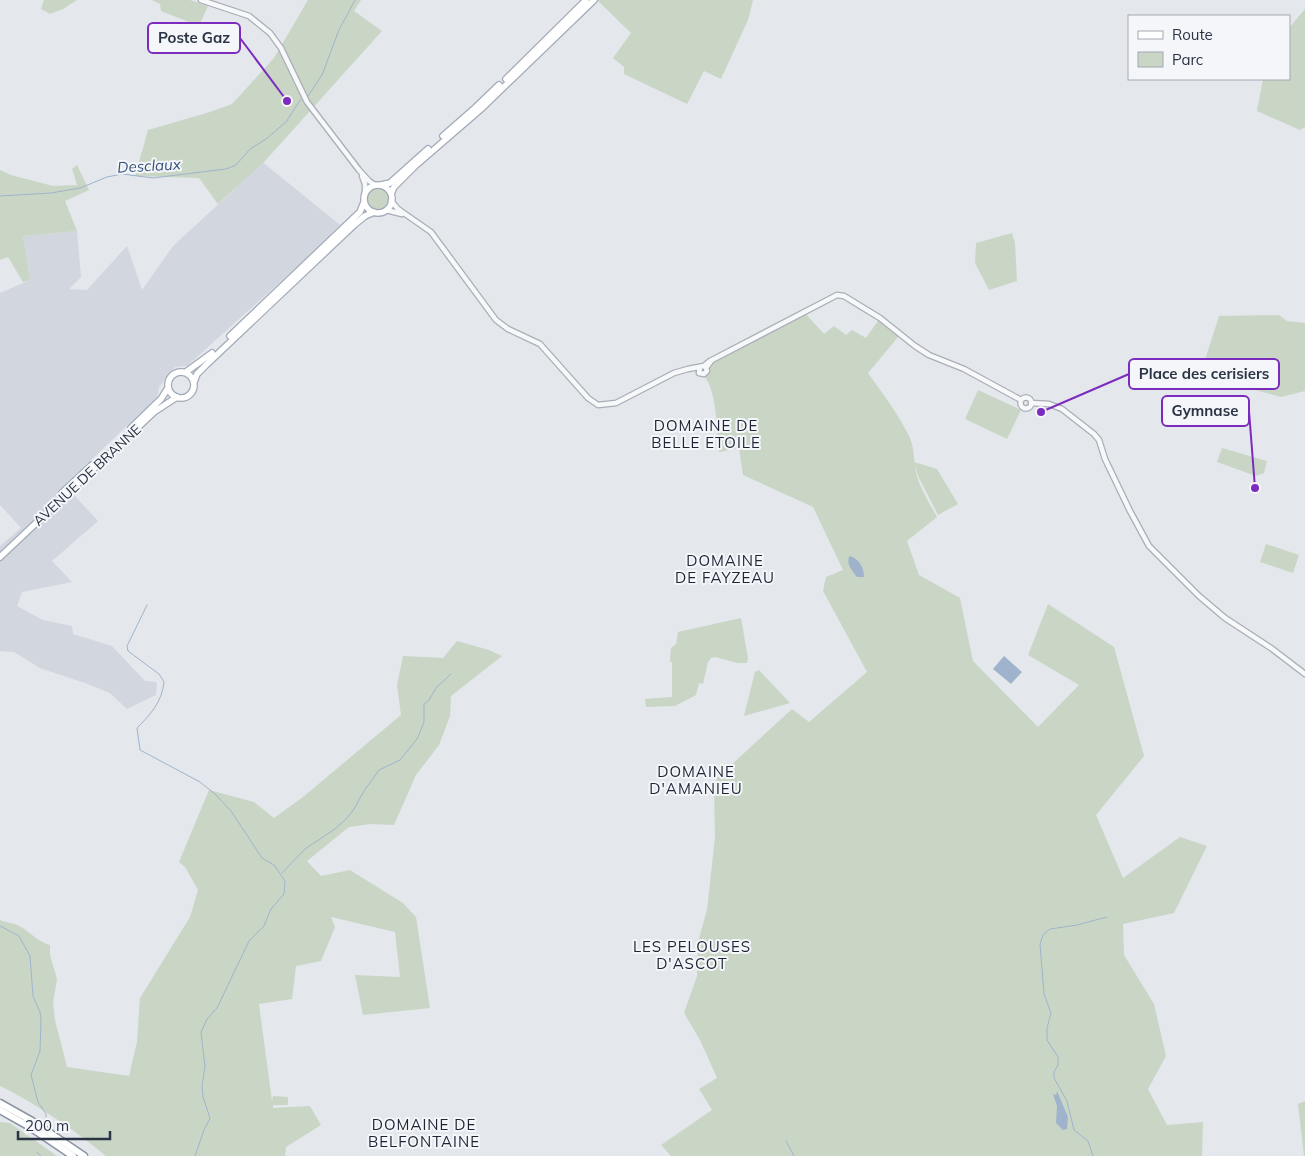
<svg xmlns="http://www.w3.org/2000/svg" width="1305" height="1156" font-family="Mulish,sans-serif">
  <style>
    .built { fill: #d2d6de }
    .green { fill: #c9d6c5 }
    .water { fill: #9fb4cc }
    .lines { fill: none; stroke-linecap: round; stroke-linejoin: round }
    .stream { stroke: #9fb4cc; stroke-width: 1 }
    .tertiary-casing { stroke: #a9aeb7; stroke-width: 7 }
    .primary-casing { stroke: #a3abb8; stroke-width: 8 }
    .trunk-casing { stroke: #8b94a3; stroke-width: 9 }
    .tertiary { stroke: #f7f8fa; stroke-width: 4.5 }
    .primary { stroke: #fff; stroke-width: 5.5 }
    .trunk { stroke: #fff; stroke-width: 6 }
    .labels { text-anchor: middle; stroke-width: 4; stroke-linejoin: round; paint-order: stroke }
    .street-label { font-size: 14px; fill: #2b3445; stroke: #f4f6f9 }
    .water-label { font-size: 15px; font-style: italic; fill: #34527a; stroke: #f4f6f9 }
    .neighbourhood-label { font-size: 15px; letter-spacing: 1px; fill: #1d2536; stroke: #f4f6f9 }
    .leader { fill: none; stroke: #7b2cbf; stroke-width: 2 }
    .callout-dot { fill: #7b2cbf; stroke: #f4f6f9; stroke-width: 2 }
    .callout { fill: #f4f6f9; stroke: #7b2cbf; stroke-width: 2 }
    .callout-label { font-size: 15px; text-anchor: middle; font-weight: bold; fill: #2b3445 }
  </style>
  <rect width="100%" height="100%" fill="#e4e7ec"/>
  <path class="built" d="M260,160L340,225L310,255L187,366L175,367L159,387L157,397L65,485L98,521L52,561L72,582L22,592L17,606L43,620L72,626L73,634L112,646L145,681L157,682L156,695L127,709L110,693L85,683L40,668L14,652L0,651V546L21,528L0,505V293L30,280L23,236L77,231L81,277L69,289L87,290L127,246L142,290L173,246L234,190Z"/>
  <path class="green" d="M44,0H77L63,9L50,14L41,9Z
    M152,0H190L208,6L199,26L161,11L160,4Z
    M308,0H361L354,11L382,31L265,161L218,204L199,178L135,176L148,130L210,112L232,104L274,58Z
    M597,0H753L748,20L721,79L704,71L687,104L624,74V67L613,58L631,33Z
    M1305,9V127L1300,130L1257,111L1263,79H1289V28Z
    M77,165L89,190L65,201L77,231L23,236L30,280L23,282L8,257L0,260V170L11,175L53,186L77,185L72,169Z
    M366 199a11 11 0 1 1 22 0a11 11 0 1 1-22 0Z
    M1012,233L1015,243L1017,281L989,290L975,263L976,243Z
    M804,312L824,334L834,326L846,335L852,330L866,338L880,318L899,336L868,373C883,394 899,415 910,438C915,450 913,463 917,476C921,490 930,504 937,517L907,541L919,575L960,598L973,661L1038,727L1079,685L1028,655L1048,604L1114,647L1144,756L1096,815L1123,878L1180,837L1207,846L1174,913L1123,924L1124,955L1154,1004L1166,1056L1148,1089L1167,1125L1203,1122L1202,1156H671L661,1145L712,1110L699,1089L717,1078L700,1040L684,1013L697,976L698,942L707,910L715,837L714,788L717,778L792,709L809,722L867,672L823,591L826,577L843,570L813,507L743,475L739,448L719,452C717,433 717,386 702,374H704L709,362Z
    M1279,315L1287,321L1305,323V391L1281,397L1232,384L1205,360L1219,316Z
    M978,390L1021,410L1007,439L965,419Z
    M1222,448L1267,461L1264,473L1256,476L1217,462Z
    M914,462L937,469L958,504L938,515L918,476Z
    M1266,544L1299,555L1293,573L1260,562Z
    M741,618L748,658L747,663H737L715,657L711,658L708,662L703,684L699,683L696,695L675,706L646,707L645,699L672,697V662H670L671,648L676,644L678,632Z
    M457,641L489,650L502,656L451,696L450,716L439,745L416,775L394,825L370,824L349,827L307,861L321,876L350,870L403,903L416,917L430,1008L363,1015L355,975L400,977L395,932L331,917L335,927L321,961L296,966L292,999L259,1004L272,1101L273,1096L288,1097V1105H273V1108L310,1106L321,1125L286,1147L285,1156H106C76,1131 35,1103 0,1086V920C5,923 10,922 15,924C28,929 36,941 50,945V955L57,979L53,1003L55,1020L67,1067L129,1076L137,1042L140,998L190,917L198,890L185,867L179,862L209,790L254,802L274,818L303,797L401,715L397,685L403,656L443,658Z
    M759,670L790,703L744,716L755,672Z
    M1305,1101V1156H1304L1298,1104Z
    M0,1122L10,1123L57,1156H0Z"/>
  <path class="water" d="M850,556C859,559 864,567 864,577H857C852,571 845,562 850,556Z
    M1004,656L1022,672L1011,684L993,669Z
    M1057,1091L1068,1117L1067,1129L1063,1130L1056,1123L1057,1106L1053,1094L1056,1095Z"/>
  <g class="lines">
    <path class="stream" d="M308,96L322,75L339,30L355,0
      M0,196L51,193L80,188L107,177L122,174L153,178L226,169L236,165L250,149L266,139L286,122L301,99
      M147,605L127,646L128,651L159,674L164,682C162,702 150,715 137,728L140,750L200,782L215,794L231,811L262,858L274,865L285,881L284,894L271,909L264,926L249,941L217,1008L207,1019L201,1032L205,1067L202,1086L203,1097L210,1118L204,1130L195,1156
      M282,873L305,849L335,829L347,818L354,809L364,791L379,770L400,760L417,739L424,722V704L429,700L436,688L451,674
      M0,926L19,936L30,956L33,996L40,1012L41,1019L40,1051L31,1075L38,1102L46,1114V1117
      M786,1141L794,1156
      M37,1152L41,1156
      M1093,1156L1088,1141L1074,1130L1067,1101L1054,1078V1072L1058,1065V1057L1047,1040V1028L1051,1013L1044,994L1040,944L1043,935L1050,929L1077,925L1107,917"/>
    <g class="tertiary-casing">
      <path id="tertiary" d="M201,0L249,16L270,33L281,48L307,102L359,170L369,181L375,185
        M362,176L365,184V193
        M391,201L398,209L431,232L496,320L508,329L540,344L588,398L598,405L616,403L674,373L688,369L704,366L710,361
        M386,210L402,214
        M700,367L699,373L704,374L707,371L706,368L712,360L837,295L844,296L880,318L915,346L929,355L964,369L1021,400
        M1020.5 403a5.5 5.5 0 1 1 11 0a5.5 5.5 0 1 1-11 0Z
        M1031,403L1049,404L1062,409L1094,434L1099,440L1105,459L1130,511L1149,546L1199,596L1225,618L1271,648L1305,674"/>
    </g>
    <g class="primary-casing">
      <path id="primary" d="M506,79L586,0
        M443,136L475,108L499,85
        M381,185L390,183L428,149
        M364 199a14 14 0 1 1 28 0a14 14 0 1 1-28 0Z
        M391,194L394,187L415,166L481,109L594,0
        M230,336L360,212L364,202
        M168 385a13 13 0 1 1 26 0a13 13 0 1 1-26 0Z
        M186,372L212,353
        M194,382L197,374L206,365L354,225L365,216L374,212
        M131,428L161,399L168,388
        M62,493L92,465
        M0,557L154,412L177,397"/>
    </g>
    <g class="trunk-casing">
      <path id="trunk" d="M0,1103L32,1121L84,1156
        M0,1110L30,1127L73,1156"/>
    </g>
    <use href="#tertiary" class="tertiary"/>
    <use href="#primary" class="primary"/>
    <use href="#trunk" class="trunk"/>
  </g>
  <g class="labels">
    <g class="street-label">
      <text transform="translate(87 475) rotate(-43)" y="5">AVENUE DE BRANNE</text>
    </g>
    <g class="water-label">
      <text transform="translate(149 166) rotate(-3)" y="5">Desclaux</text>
    </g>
    <g class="neighbourhood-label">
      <text x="706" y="431">DOMAINE DE<tspan x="706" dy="17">BELLE ETOILE</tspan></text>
      <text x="725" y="566">DOMAINE<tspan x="725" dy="17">DE FAYZEAU</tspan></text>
      <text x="696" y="777">DOMAINE<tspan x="696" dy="17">D'AMANIEU</tspan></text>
      <text x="692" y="952">LES PELOUSES<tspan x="692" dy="17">D'ASCOT</tspan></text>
      <text x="424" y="1130">DOMAINE DE<tspan x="424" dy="17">BELFONTAINE</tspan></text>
    </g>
  </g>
  <path class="leader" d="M287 101L240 38M1041 412L1129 374M1255 488L1249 411"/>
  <g class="callout-dot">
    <circle cx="287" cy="101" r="5"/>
    <circle cx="1041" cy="412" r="5"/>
    <circle cx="1255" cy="488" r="5"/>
  </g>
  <g class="callout">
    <rect x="148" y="23" width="92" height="30" rx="5"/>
    <rect x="1129" y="359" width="150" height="30" rx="5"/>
    <rect x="1162" y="396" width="87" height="30" rx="5"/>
  </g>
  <g class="callout-label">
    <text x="194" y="43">Poste Gaz</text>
    <text x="1204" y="379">Place des cerisiers</text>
    <text x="1205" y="416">Gymnase</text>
  </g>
  <rect x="1128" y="15" width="162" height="65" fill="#f4f6f9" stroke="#a4a8b1"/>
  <rect x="1138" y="31" width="25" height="8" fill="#ffffff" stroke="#a4a8b1"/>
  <text x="1172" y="40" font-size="15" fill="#2b3445">Route</text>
  <rect x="1138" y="52" width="25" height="15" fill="#c9d6c5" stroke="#a4a8b1"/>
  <text x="1172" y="65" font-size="15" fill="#2b3445">Parc</text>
  <path d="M18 1131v8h92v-8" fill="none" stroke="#2b3445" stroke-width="2.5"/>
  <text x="25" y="1131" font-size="15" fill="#2b3445" stroke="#f4f6f9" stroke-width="4" paint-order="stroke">200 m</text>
</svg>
